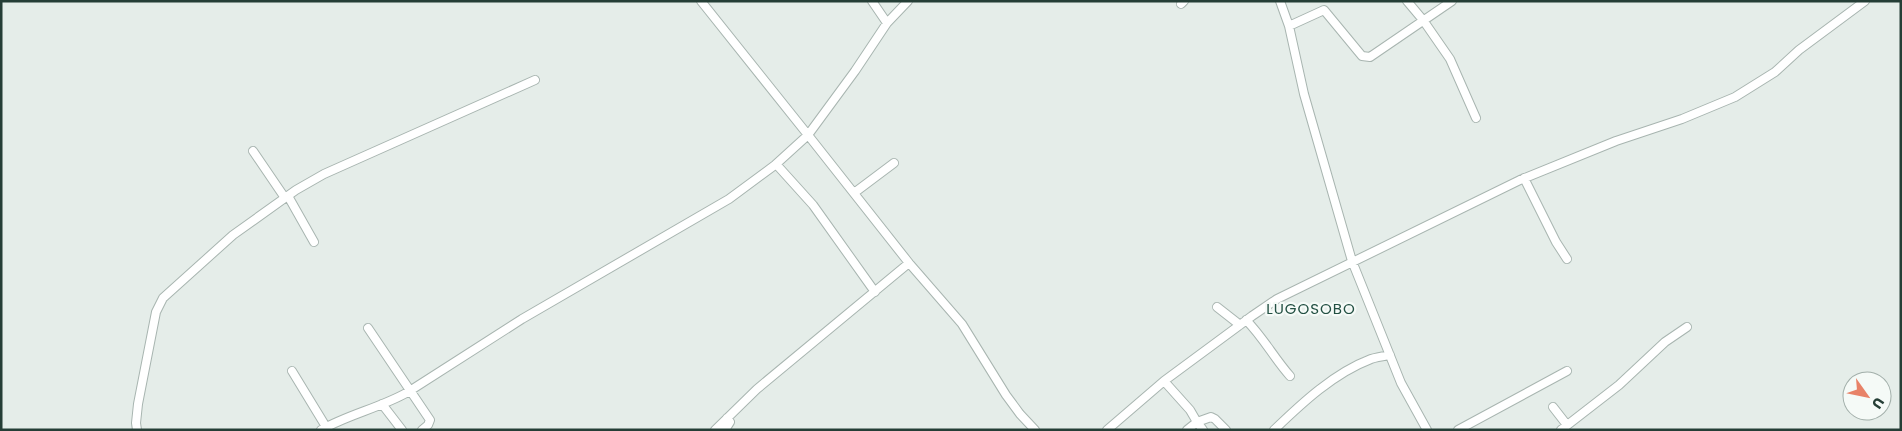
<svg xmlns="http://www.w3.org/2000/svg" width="1902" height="431" font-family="Poppins,sans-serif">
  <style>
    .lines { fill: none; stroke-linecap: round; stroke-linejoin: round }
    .street-casing { stroke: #a8b5b0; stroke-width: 10 }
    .street { stroke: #fff; stroke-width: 8 }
    .labels { text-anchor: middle; stroke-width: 4.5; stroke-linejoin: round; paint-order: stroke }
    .quarter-label { font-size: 15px; letter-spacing: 1px; fill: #224f42; stroke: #f5faf7 }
  </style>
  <rect width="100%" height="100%" fill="#e5ede9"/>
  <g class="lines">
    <g class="street-casing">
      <path id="street" d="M872,1L887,23L855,71L808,135L909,263L962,324L1006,395L1020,414L1035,430
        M1280,1L1289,26L1304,94L1352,261L1401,383L1427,430
        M1407,1L1423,20L1450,59L1476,118
        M1181,4L1184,1
        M887,23L908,1
        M1289,26L1324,10L1362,56L1370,57L1452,1
        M253,151L285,198
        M776,164L813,205L875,292
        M1524,178L1556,242L1567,259
        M854,193L894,163
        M288,196L314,242
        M1217,307L1240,325
        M1246,320C1263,337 1274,358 1290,376
        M368,328L430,420L428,425L422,430
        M292,371L328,430
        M1164,381L1190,410L1197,422L1187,430
        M382,404L402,430
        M1553,407L1567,425
        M137,430L136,423L138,404L156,312L163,298L233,235L296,190L324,174L535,80
        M321,430C349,414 380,408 408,392L522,319L729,199L775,165L808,135L701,1
        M715,430L757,389L909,263
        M725,430L730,422L727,418
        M1107,430L1164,381L1252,316L1277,299L1520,180L1616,141L1682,119L1735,97L1775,72L1799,50L1865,1
        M1203,430L1197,422L1211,417L1215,419L1226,430
        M1274,430C1302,403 1334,373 1371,359C1377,357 1384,356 1390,355
        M1458,430L1567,371
        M1561,430L1619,385L1665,342L1687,327"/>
    </g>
    <use href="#street" class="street"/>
  </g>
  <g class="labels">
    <g class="quarter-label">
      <text x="1311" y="314">LUGOSOBO</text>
    </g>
  </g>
  <rect width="1902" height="431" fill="none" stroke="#253e36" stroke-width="5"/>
  <g transform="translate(1867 396) rotate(123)"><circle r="24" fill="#f5faf7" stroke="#a2afaa"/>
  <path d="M0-4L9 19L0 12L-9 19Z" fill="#e88268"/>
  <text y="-8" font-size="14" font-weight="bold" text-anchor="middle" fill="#253e36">U</text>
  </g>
</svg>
